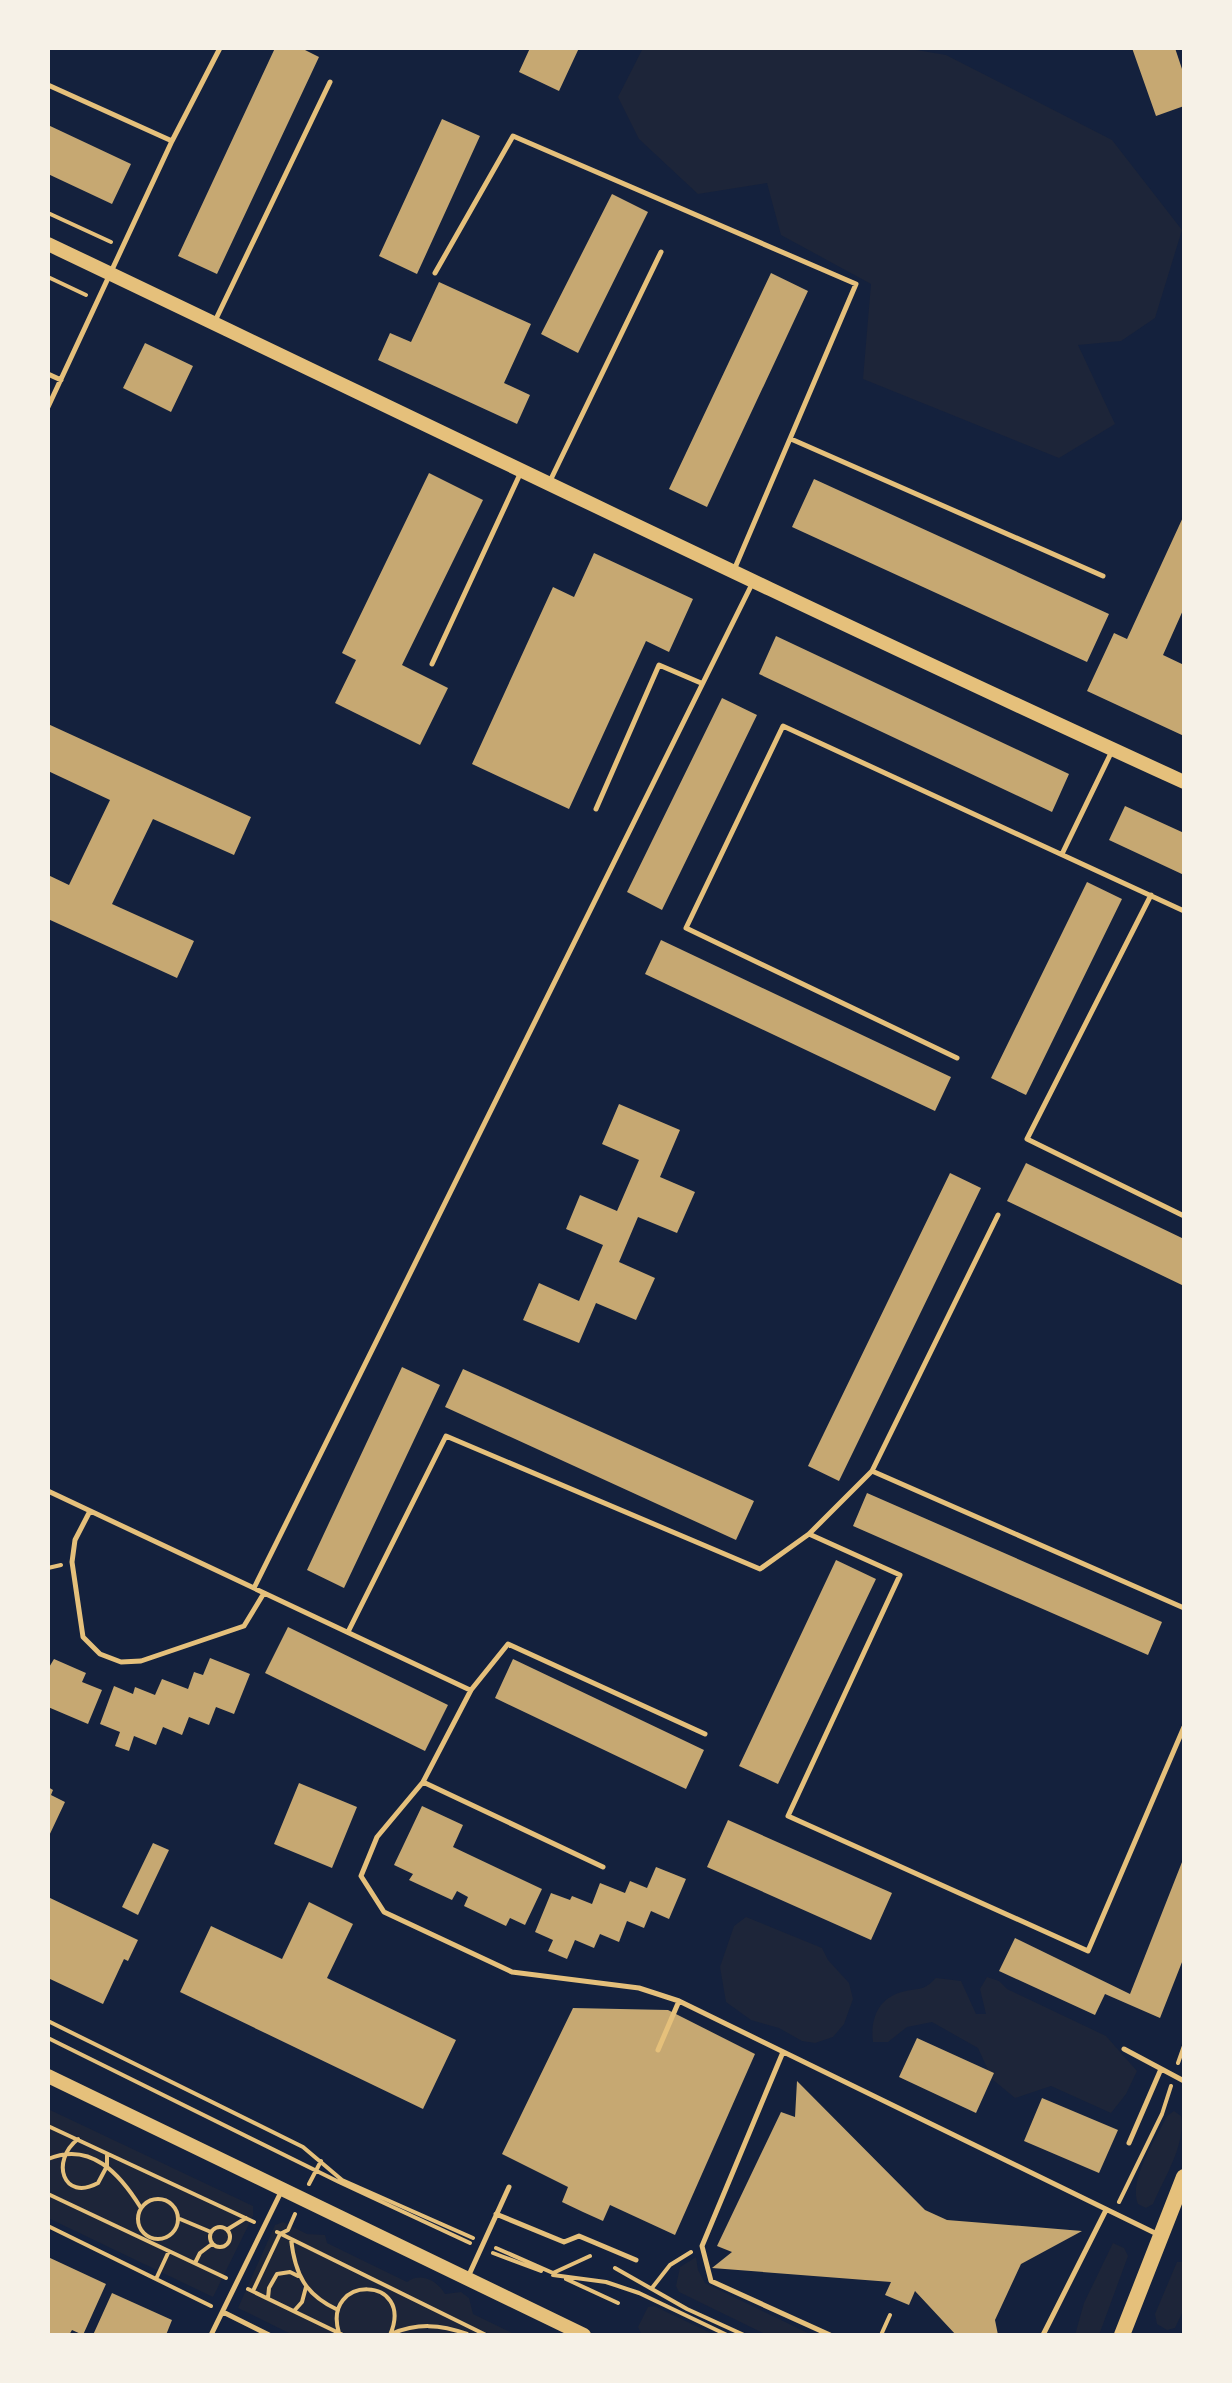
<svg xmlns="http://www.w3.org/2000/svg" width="1232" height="2383" font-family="'IBM Plex Serif',serif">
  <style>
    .green { fill: #1d2539 }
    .building { fill: #c6a872 }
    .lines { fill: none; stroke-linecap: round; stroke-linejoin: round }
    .path { stroke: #e5c07b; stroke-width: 4 }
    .service { stroke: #e5c07b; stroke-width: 5 }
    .tertiary { stroke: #e5c07b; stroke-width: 14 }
    .secondary { stroke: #e5c07b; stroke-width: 16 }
  </style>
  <rect width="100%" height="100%" fill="#14213d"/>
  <path class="green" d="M643,48H905L946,55L1112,140L1182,230L1155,318L1121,341L1078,345L1115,424L1059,458L863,379L871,284L781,235L767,183L698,194L639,139L618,97Z
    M746,1917L822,1948L828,1960L849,1983L853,1999L844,2024L833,2037L815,2043L802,2041L779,2028L751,2020L726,2002L720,1967L734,1926Z
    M987,1977L999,1981L1007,1989L1106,2036L1137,2071L1126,2094L1111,2113L1051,2086L1015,2098L992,2079L978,2048L932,2022L907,2027L888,2042H873C870,2020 878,1998 902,1992C919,1987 921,1993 936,1978L961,1981L976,2014H986L980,1989Z
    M48,2109L253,2206V2216L213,2297L48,2218Z
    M1174,2111L1181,2116C1186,2145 1164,2178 1153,2204L1146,2208L1138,2204C1128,2180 1156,2139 1167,2116Z
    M283,2222L307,2234L325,2235L327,2243L407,2282C420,2272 437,2280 445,2294L461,2292L469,2298L473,2314L516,2335H293L238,2308L275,2225Z
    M1113,2243L1124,2248L1128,2256L1099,2335H1075L1084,2303Z
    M696,2257L698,2270L705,2283L812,2335H767L679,2292L676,2286L680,2267Z
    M1177,2262H1184V2309L1175,2328L1167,2330L1157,2324L1155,2314Z
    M654,2306L715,2335H646L641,2333L638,2327L648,2307Z"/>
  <path class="building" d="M275,48H301L319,57L217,274L178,256Z
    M530,48H579L559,91L519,72Z
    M1132,48H1175L1184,75V106L1156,116Z
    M442,119L480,136L417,274L379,256Z
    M48,125L131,164L112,204L48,174Z
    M612,194L648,212L578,353L541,334Z
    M771,273L808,291L707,507L669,489Z
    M439,282L531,324L504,383L530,395L517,424L378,360L390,333L411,342Z
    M145,343L193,366L171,412L123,388Z
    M429,473L483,500L402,665L448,688L420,745L335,703L356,660L342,653Z
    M814,479L1109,614L1087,662L792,527Z
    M1184,515V608L1163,655L1184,665V736L1087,691L1114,633L1127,639Z
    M594,553L693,599L669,652L646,641L569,809L472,764L553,587L574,597Z
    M776,636L1069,774L1052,812L759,674Z
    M722,698L757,715L662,910L627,892Z
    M48,724L251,817L234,855L153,819L112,904L194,941L177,978L48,919V875L69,885L110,800L48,771Z
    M1125,806L1184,833V875L1109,840Z
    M1087,882L1122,899L1026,1095L991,1078Z
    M661,940L951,1077L935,1111L645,974Z
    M619,1104L680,1130L660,1177L695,1192L677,1233L638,1217L619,1262L655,1278L636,1320L596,1303L579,1343L523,1320L539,1283L579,1301L603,1245L566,1229L580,1195L617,1211L639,1160L602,1144Z
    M1026,1163L1184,1239V1286L1007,1201Z
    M950,1173L981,1188L839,1481L808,1466Z
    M402,1367L440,1385L344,1588L307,1570Z
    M463,1369L754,1501L736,1540L445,1407Z
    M867,1493L1162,1622L1148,1655L853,1526Z
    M836,1560L876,1579L778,1784L739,1766Z
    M288,1627L448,1705L425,1751L265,1673Z
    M210,1658L250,1674L234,1714L216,1707L209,1725L189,1717L182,1735L163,1727L156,1745L134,1736L129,1751L115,1746L120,1732L100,1724L114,1686L133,1694L135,1687L155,1695L162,1679L188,1689L194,1672L203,1675Z
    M54,1659L86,1673L82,1682L102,1690L88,1724L48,1707V1669Z
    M513,1659L704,1750L686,1789L495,1698Z
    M299,1783L357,1807L332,1868L274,1844Z
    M48,1787L53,1790L51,1795L65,1802L48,1838Z
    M422,1806L463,1825L453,1847L542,1889L525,1925L510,1918L506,1926L464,1906L468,1897L457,1891L452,1900L409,1880L413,1874L394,1865Z
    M728,1820L892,1893L871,1940L707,1867Z
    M153,1843L169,1850L138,1915L122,1907Z
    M1184,1857V1957L1160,2018L1105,1994L1095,2015L999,1971L1015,1938L1130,1994Z
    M656,1867L686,1879L669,1919L651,1911L644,1928L627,1921L619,1942L600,1934L594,1948L575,1940L567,1959L548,1951L553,1940L535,1932L551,1893L570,1900L572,1896L592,1904L600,1883L625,1893L630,1881L647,1888Z
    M48,1897L138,1940L128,1961L124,1959L103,2004L48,1978Z
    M309,1902L353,1924L327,1978L456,2040L423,2109L180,1992L211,1926L282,1959Z
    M573,2008L668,2010L755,2054L675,2235L610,2205L603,2221L583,2212L562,2202L568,2187L502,2154Z
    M917,2038L994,2073L976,2113L899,2077Z
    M797,2081L925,2210L947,2220L1082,2231L1021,2264L995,2320L998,2335H956L915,2291L909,2305L885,2295L891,2282L712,2268L732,2252L717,2246L781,2112L795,2117Z
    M1042,2098L1118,2130L1099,2173L1024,2141Z
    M48,2257L106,2284L83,2335L72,2330L69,2335H48Z
    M112,2293L172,2320L166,2335H93Z"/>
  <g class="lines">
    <path class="path" d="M48,213L111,242
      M48,277L86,295
      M48,1568L61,1565
      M48,2021L303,2147L342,2180L473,2238
      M48,2038L339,2182L470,2243
      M1178,2063L1184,2046
      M48,2126L254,2222
      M78,2139C50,2161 63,2202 98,2183L107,2166V2155
      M48,2159C91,2141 120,2174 141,2208
      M309,2184L321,2161
      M48,2194L226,2278
      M138 2219a20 20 0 1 1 40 0a20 20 0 1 1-40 0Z
      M1119,2202L1162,2114L1171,2086
      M180,2219L211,2232
      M48,2226L211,2306
      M210 2237a10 10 0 1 1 20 0a10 10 0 1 1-20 0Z
      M228,2229L246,2218
      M277,2232L486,2335
      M291,2239C295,2274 305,2295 338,2310
      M496,2248L553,2273L590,2256
      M493,2253L541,2271
      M195,2263L200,2253L212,2244
      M615,2268L687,2309L744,2335
      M553,2275L606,2282L639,2293L727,2335
      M156,2279L169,2251
      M566,2279L618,2303
      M652,2288L670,2265L691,2252
      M248,2289L343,2335
      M253,2291L280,2234L288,2230L295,2214
      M268,2298L269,2288L277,2274L290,2272L298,2276
      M294,2311L302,2302L306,2287
      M339,2333C321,2274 416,2275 390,2335
      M391,2334C417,2323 440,2324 467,2334
      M881,2335L890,2315"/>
    <path class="service" d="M48,85L172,141
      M435,273L513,136L856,284L734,570
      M215,321L330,82
      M48,374L61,380
      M48,407L172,141L220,48
      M791,439L1103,576
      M550,481L661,252
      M432,664L521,472
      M596,809L659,665L701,683
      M1062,854L1112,751
      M1151,895L1027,1139L1184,1216
      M957,1058L686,928L783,726L1184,911
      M998,1215L872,1471L1184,1608
      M48,1491L470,1690
      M90,1511L75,1540L72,1562L83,1637L100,1654L121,1662L141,1661L244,1626L264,1593
      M809,1534L900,1575L788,1816L1088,1951L1184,1727
      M254,1588L752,584
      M348,1632L446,1436L760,1569L809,1534L872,1471
      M705,1734L508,1644L471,1690L423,1782L377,1837L361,1876L384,1912L512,1972L639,1988L679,2001L1157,2234
      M423,1782L603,1867
      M1124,2049L1184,2081
      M658,2050L679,2001
      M783,2052L702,2246L711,2281L830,2335
      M1129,2143L1161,2069
      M496,2214L564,2242L579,2236L636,2260
      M468,2277L509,2187
      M223,2312L269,2335
      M211,2335L281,2192
      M1043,2335L1106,2210"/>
    <path class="tertiary" d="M48,244C426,424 803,608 1184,782
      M48,2076L584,2335"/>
    <path class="secondary" d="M1122,2335L1184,2177"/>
  </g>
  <rect width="1232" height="2383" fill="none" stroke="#f6f1e7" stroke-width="100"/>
</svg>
